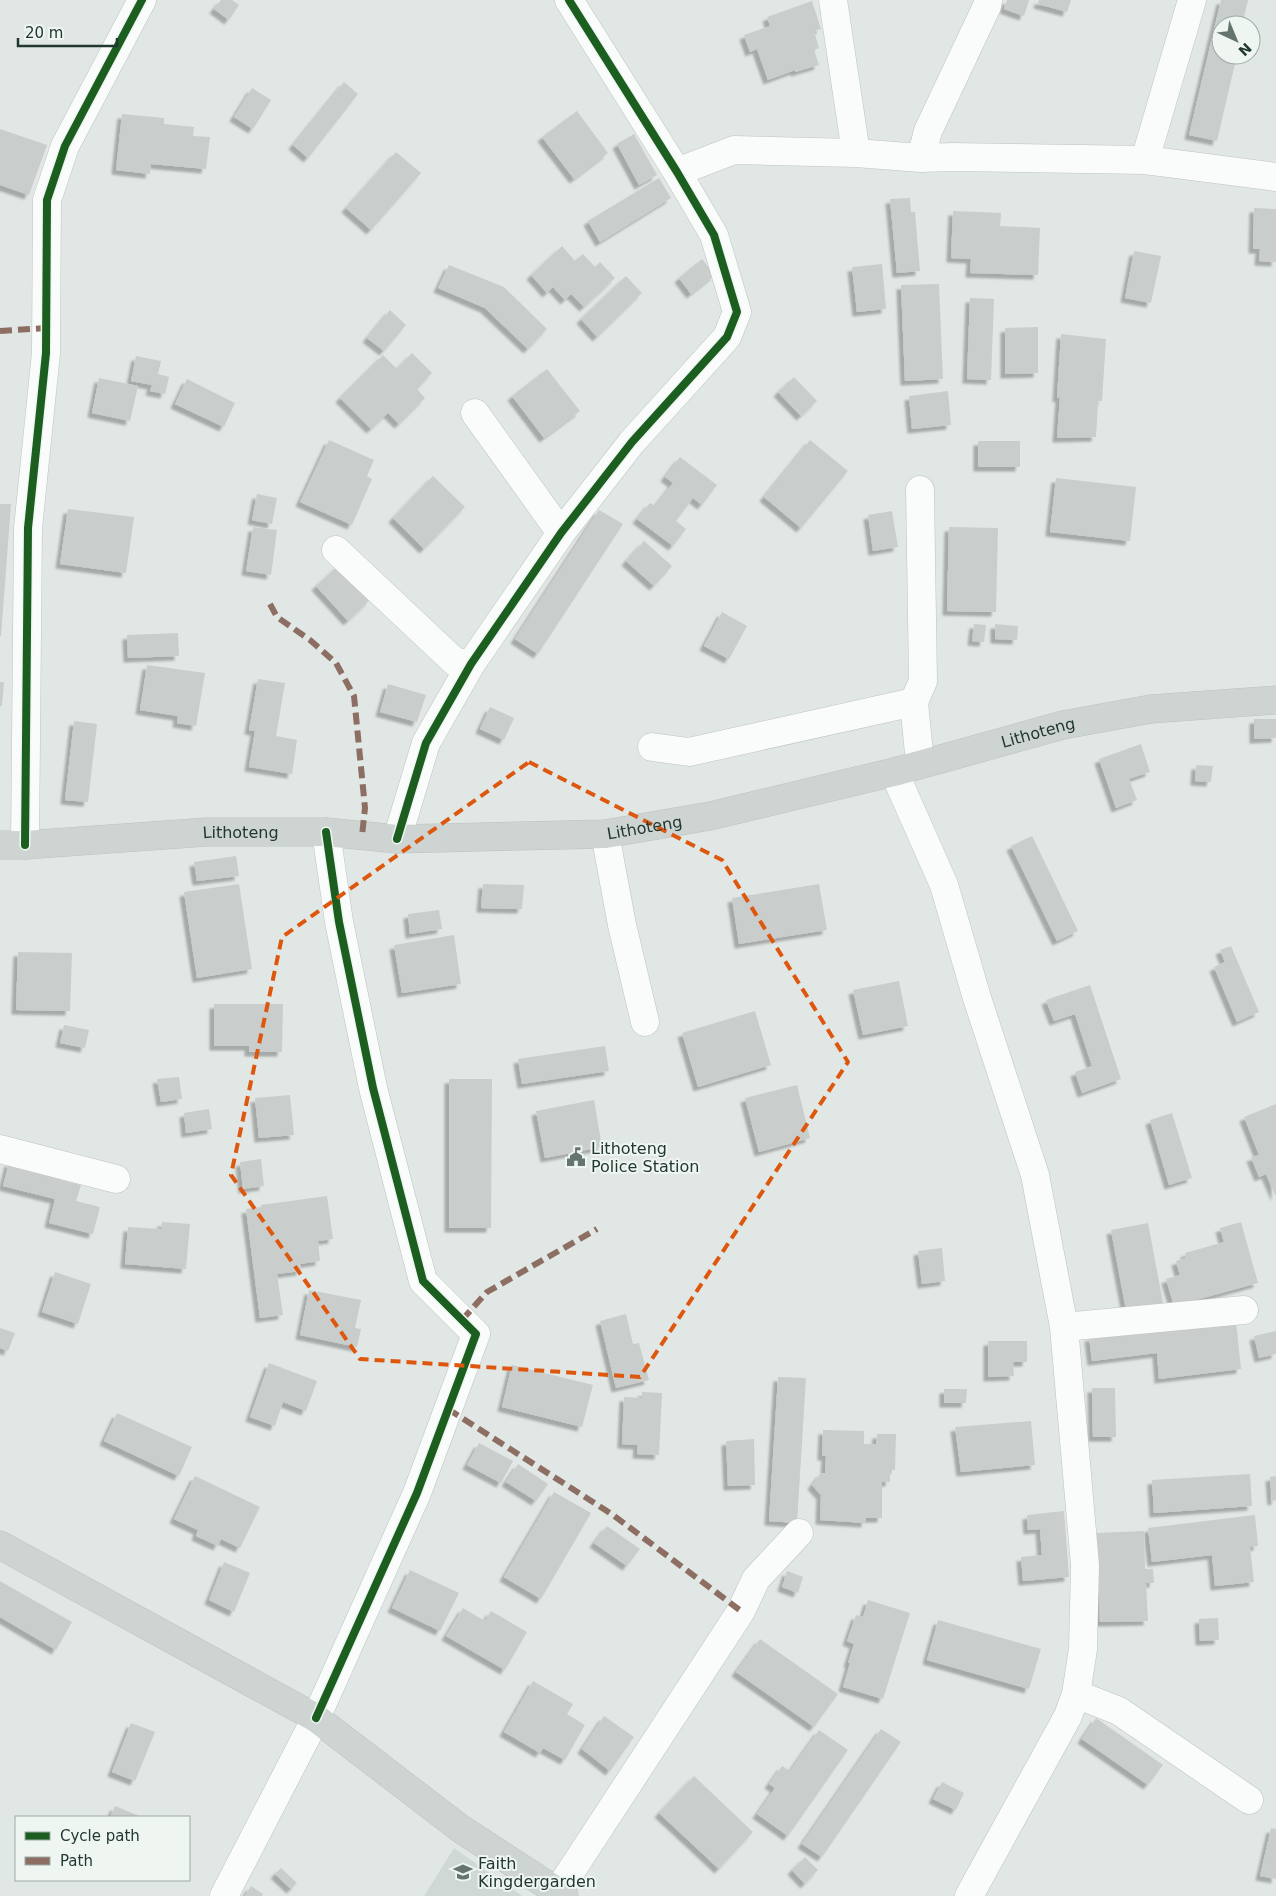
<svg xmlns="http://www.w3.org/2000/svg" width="1276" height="1896" font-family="'DejaVu Sans',sans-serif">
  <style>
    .built { fill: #cfd8d4 }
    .building { fill: #c9cecc; filter: url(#shadow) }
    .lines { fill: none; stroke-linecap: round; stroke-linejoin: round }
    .minor-casing { stroke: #bec3c1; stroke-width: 29 }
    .major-casing { stroke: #bcc3c1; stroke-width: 29 }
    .minor { stroke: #fafbfb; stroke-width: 28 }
    .major { stroke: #cdd4d1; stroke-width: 28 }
    .quiet { stroke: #8d6e63; stroke-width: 6; stroke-dasharray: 12 6; stroke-linecap: butt }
    .cycleway-casing { stroke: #eff6f2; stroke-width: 11 }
    .cycleway { stroke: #1b5e20; stroke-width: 8 }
    .marked { fill: none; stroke: #de570e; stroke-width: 4; stroke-dasharray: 10 6; stroke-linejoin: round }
    .labels { text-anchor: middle; stroke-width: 4; stroke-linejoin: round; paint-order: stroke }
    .street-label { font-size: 16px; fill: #213831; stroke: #eff6f2 }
    .poi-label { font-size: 16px; fill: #213831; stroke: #eff6f2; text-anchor: start }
  </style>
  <defs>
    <filter id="shadow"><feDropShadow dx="-4.5" dy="4.5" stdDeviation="1" flood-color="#0004"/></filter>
  </defs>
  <rect width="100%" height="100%" fill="#e1e7e4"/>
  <path class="built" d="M454,1848L522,1896H424Z"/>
  <path class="building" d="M221,0H232L239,5L229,20L214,9Z
    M1007,0H1029L1024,16L1004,9Z
    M1039,0H1071L1067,12L1038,4Z
    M1221,0H1248L1242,25H1221V55H1237L1217,141L1189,135Z
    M812,1L821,29L814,31L819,48L814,50L819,65L795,72V70L768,80L757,49L750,52L744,35L770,26L767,17Z
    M344,82L358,94L308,158L293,145Z
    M252,88L271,100L253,129L234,117Z
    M577,111L608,153L574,179L542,137Z
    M122,114L164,118V124L194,127L193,136L210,137L206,169L151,164L150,174L116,170Z
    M0,129L47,145L29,195L0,185Z
    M634,134L657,175L639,185L617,144Z
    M396,152L421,173L371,230L346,208Z
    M659,178L671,198L600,242L588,221Z
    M910,198L911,212H915L920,271L897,273L890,199Z
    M1254,208L1276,209V262L1259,261L1260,249H1253Z
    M953,211L1001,213L1000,226L1040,228L1038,275L970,273L971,259L951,258Z
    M562,246L575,261L583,254L595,267L600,262L615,278L584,307L571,294L565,300L553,287L547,293L531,275Z
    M1134,251L1161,256L1151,303L1125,298Z
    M702,259L715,275L691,294L679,278Z
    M882,264L886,309L857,312L852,267Z
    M449,265L504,287L547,329L528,349L485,308L438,288Z
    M626,276L642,293L597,337L581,319Z
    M939,284L943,379L905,381L901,285Z
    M970,298L994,299L991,380L967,379Z
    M390,310L406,325L384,351L367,338Z
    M1038,327V373L1005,374V328Z
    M1061,334L1106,339L1102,401H1098L1096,437L1057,438L1060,397L1057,398Z
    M412,353L432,373L417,389L425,398L399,424L388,413L371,429L340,398L383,355L397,369Z
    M136,356L161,361L158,374L169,377L165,394L150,391L152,385L131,381Z
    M547,369L580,411L544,438L512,396Z
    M794,377L817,401L801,416L778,392Z
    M99,378L138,386L130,421L92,413Z
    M187,379L235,403L224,427L175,404Z
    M948,391L951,425L912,429L909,396Z
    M329,440L374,460L367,476L372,479L352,525L300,502Z
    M810,440L848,471L801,528L764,497Z
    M978,441H1020V467H978Z
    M680,457L717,485L702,505L693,498L676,521L686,529L673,546L637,519L650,503L655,506L673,483L665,477Z
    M433,476L465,507L424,549L393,518Z
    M1056,478L1136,487L1130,541L1050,532Z
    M257,494L277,498L272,524L252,520Z
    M0,504H11L1,636H0Z
    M68,509L134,517L126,573L60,564Z
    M599,510L623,524L538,654L515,639Z
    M892,511L898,547L873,551L868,515Z
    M253,527L277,530L271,575L246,571Z
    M949,527L998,528L996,612L947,611Z
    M644,541L672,566L654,586L626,561Z
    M339,565L370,600L348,621L316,586Z
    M722,612L747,626L729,659L704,646Z
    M974,624L986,625L984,642L972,641Z
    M995,624L1018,626L1017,640L995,639Z
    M178,633L179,656L128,658L127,635Z
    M147,665L205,673L196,726L177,723L178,716L140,710Z
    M258,679L285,683L276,736L297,740L292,774L249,767L255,731L249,730Z
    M0,682H4L2,706H0Z
    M388,684L426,695L417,722L380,712Z
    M490,707L514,718L504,740L480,729Z
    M1254,719H1276V738L1254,739Z
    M74,721L97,724L88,802L65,800Z
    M1141,744L1150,772L1129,779L1137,800L1116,808L1099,759Z
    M1196,765L1213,766L1211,782L1195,781Z
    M1032,836L1078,931L1057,941L1011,846Z
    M236,856L239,876L197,881L194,862Z
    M239,884L252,969L197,978L184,892Z
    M483,884L524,885L522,909L481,908Z
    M819,884L827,930L739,944L732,898Z
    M439,910L442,929L410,934L408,914Z
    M454,935L461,984L402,993L394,945Z
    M1231,946L1259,1012L1237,1022L1214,967L1225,962L1220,950Z
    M18,952L72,953L70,1011L16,1010Z
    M899,981L908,1026L863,1035L853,990Z
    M1090,985L1121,1079L1082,1093L1075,1072L1092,1066L1075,1014L1054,1021L1046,1000Z
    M214,1004H283L282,1052H249V1046H214Z
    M755,1011L771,1065L698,1087L682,1033Z
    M64,1025L89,1030L85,1048L60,1043Z
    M605,1046L609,1071L522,1084L518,1059Z
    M179,1077L182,1099L161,1102L157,1079Z
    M449,1079H492L491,1228H449Z
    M797,1085L810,1138L759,1152L745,1098Z
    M290,1095L294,1135L259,1138L255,1098Z
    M594,1100L602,1147L545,1158L536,1111Z
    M1276,1104V1197L1266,1174L1259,1177L1251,1157L1259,1155L1244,1117Z
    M209,1109L212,1129L186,1133L184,1113Z
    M1172,1113L1192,1178L1169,1185L1150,1120Z
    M261,1159L264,1186L243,1189L240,1162Z
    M9,1162L62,1176L61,1180L81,1185L76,1201L100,1207L93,1234L49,1223L55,1199L3,1186Z
    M327,1196L333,1239L318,1241L320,1261L300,1264L301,1271L277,1274L283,1315L260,1318L246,1209L261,1207V1205Z
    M162,1222L190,1224L186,1269L125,1264L128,1227L161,1229Z
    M1241,1222L1258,1283L1174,1306L1166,1279L1180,1275L1176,1261L1186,1258L1185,1253L1224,1242L1220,1228Z
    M1148,1223L1163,1303L1126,1310L1111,1230Z
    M942,1248L945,1281L922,1284L918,1251Z
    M55,1272L91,1284L78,1324L42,1312Z
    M309,1290L361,1300L355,1328L361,1329L357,1347L300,1335Z
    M626,1314L633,1344L639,1343L649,1380L616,1388L600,1321Z
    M1236,1321L1241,1369L1159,1379L1157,1353L1092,1361L1089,1337Z
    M0,1328L15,1333L8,1351L0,1348Z
    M1276,1331V1354L1259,1358L1254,1336Z
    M988,1341H1027V1362H1013L1014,1376L988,1377Z
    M269,1363L317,1381L306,1411L283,1402L275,1426L250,1417Z
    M512,1365L593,1385L582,1427L502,1407Z
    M778,1377L806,1378L797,1523L769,1521Z
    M1092,1388H1115L1116,1437H1093Z
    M944,1389H967L966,1403H944Z
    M642,1392L662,1393L659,1455L637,1454L638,1445L622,1444L624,1397L642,1398Z
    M117,1413L192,1447L179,1476L104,1441Z
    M1031,1421L1035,1465L961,1472L955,1427Z
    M823,1430L864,1431V1444H876L877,1434H896L895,1470H890V1482H882V1518H866V1523L820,1520L821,1495L812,1485L821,1473H825L826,1456H822Z
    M754,1439L755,1485L728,1486L726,1441Z
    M479,1443L513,1461L501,1483L467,1465Z
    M518,1464L548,1484L536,1501L506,1482Z
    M1250,1474L1252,1506L1154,1513L1152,1480Z
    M195,1476L260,1507L240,1548L221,1539L218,1546L196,1536L198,1530L174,1519Z
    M1276,1476V1500L1272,1501L1270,1477Z
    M554,1492L591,1513L541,1599L504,1577Z
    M1064,1511L1069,1577L1023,1581L1021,1557L1042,1555L1040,1529L1028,1530L1027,1515Z
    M1255,1515L1258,1546L1250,1547L1254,1582L1215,1586L1212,1555L1152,1562L1148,1528Z
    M607,1526L640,1549L627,1566L594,1543Z
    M1144,1531L1145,1569H1153L1154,1583H1146L1148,1621L1100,1622L1097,1533Z
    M224,1562L250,1573L234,1612L209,1600Z
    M410,1570L459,1593L440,1631L392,1608Z
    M787,1571L803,1577L798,1593L782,1587Z
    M0,1581L72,1622L56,1650L0,1617Z
    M868,1600L910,1613L883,1699L843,1687L850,1663H848L854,1644L847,1641L856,1615L863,1617Z
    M463,1608L485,1621L491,1611L527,1632L505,1670L446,1636Z
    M1218,1618L1219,1640L1200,1641L1199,1619Z
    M938,1620L1041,1649L1029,1689L927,1660Z
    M760,1639L838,1694L814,1727L736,1672Z
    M533,1681L573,1704L567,1714L585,1725L565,1760L543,1748L540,1753L504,1732Z
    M604,1716L634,1737L610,1771L582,1749Z
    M1096,1718L1163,1765L1148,1785L1082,1739Z
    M131,1723L155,1732L135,1781L112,1772Z
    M881,1729L901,1742L822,1857L802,1844Z
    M819,1730L848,1750L788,1836L757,1814L775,1788L769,1784L782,1766L790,1771Z
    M694,1776L753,1832L719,1869L659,1813Z
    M942,1782L964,1793L956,1810L933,1799Z
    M115,1806L142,1817H110Z
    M1271,1828L1276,1829V1879L1260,1876Z
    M805,1857L818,1870L805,1884L792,1870Z
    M281,1868L297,1883L291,1889L275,1874Z
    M251,1886L263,1894L262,1896H245Z"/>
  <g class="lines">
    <g class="minor-casing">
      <path id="minor" d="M833,0L856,153
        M921,158L928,131L987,6L988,0
        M1145,160L1192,0
        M677,172L734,150L856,153L921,158L953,157L1145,160L1276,177
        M475,413L561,533
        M920,490L923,681L914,702L920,764
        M336,550L455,662L471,664
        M652,747L689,752L914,702
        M894,772L944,885L977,998L1035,1175L1064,1327L1085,1565L1083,1649L1076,1694L1068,1716L969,1896
        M605,834L622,925L645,1022
        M397,839L426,743L471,664L561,533L632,442L727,337L737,312L714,235L677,172L569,0
        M25,845L28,528L46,353L47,200L65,146L142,0
        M0,1149L116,1179
        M1064,1327L1244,1310
        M1076,1694L1119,1711L1249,1800
        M558,1891L741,1611L756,1579L799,1533
        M224,1896L316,1718L417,1493L476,1334L423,1281L373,1088L339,922L326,832"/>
    </g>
    <g class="major-casing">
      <g id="major">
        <path id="s1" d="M0,845H25L207,832H326L397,839L605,834L710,816L894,772L1063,725L1151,709L1276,700"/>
        <path d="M0,1545L316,1718L461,1829L564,1896"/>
      </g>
    </g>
    <use href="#minor" class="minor"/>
    <use href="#major" class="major"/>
    <path class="quiet" d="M0,331L46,328
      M270,604L277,617L310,640L336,663L354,696L365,808L362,836
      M462,1320L487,1292L597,1229
      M448,1409L613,1515L741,1611"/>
    <g class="cycleway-casing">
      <path id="cycleway" d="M397,839L426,743L471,664L561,533L632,442L727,337L737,312L714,235L677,172L569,0
        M25,845L28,528L46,353L47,200L65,146L142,0
        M316,1718L417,1493L476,1334L423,1281L373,1088L339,922L326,832"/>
    </g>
    <use href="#cycleway" class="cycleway"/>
  </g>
  <path class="marked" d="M529,762L722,860L848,1062L640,1377L360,1359L231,1175L282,937Z"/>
  <defs>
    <g id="civic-bare" transform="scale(1.5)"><path d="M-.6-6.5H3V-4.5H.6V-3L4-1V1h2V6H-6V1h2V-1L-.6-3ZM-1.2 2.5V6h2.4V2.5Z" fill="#647570" stroke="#eff6f2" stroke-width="2.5" paint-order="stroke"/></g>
    <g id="school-bare" transform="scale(1.5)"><path d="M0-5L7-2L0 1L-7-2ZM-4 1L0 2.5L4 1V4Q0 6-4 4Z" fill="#647570" stroke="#eff6f2" stroke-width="2.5" paint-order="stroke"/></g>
  </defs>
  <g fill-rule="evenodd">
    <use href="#civic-bare" x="576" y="1157"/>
    <use href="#school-bare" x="463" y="1872"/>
  </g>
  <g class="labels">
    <g class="street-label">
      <text dy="6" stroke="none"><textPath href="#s1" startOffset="1051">Lithoteng</textPath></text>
      <text dy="6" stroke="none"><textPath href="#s1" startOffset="646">Lithoteng</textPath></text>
      <text dy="6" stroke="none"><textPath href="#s1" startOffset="241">Lithoteng</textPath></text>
    </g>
    <g class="poi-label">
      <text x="591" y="1154">Lithoteng<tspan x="591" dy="18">Police Station</tspan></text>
      <text x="478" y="1869">Faith<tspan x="478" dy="18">Kingdergarden</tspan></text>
    </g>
  </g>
  <rect x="15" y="1816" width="175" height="65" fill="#eff6f2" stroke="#9daaa5"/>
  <rect x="25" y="1832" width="25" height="8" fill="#1b5e20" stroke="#9daaa5"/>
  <text x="60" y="1841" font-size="15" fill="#213831">Cycle path</text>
  <rect x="25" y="1857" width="25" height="8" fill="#8d6e63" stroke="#9daaa5"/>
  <text x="60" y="1866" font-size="15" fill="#213831">Path</text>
  <g transform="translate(1236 40) rotate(136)"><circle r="24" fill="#eff6f2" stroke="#9daaa5"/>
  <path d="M0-4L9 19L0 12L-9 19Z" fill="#647570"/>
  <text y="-8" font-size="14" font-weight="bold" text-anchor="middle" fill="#213831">N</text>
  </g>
  <path d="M18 38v8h99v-8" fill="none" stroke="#213831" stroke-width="2.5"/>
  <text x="25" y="38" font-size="15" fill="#213831" stroke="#eff6f2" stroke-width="4" paint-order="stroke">20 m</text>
</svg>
